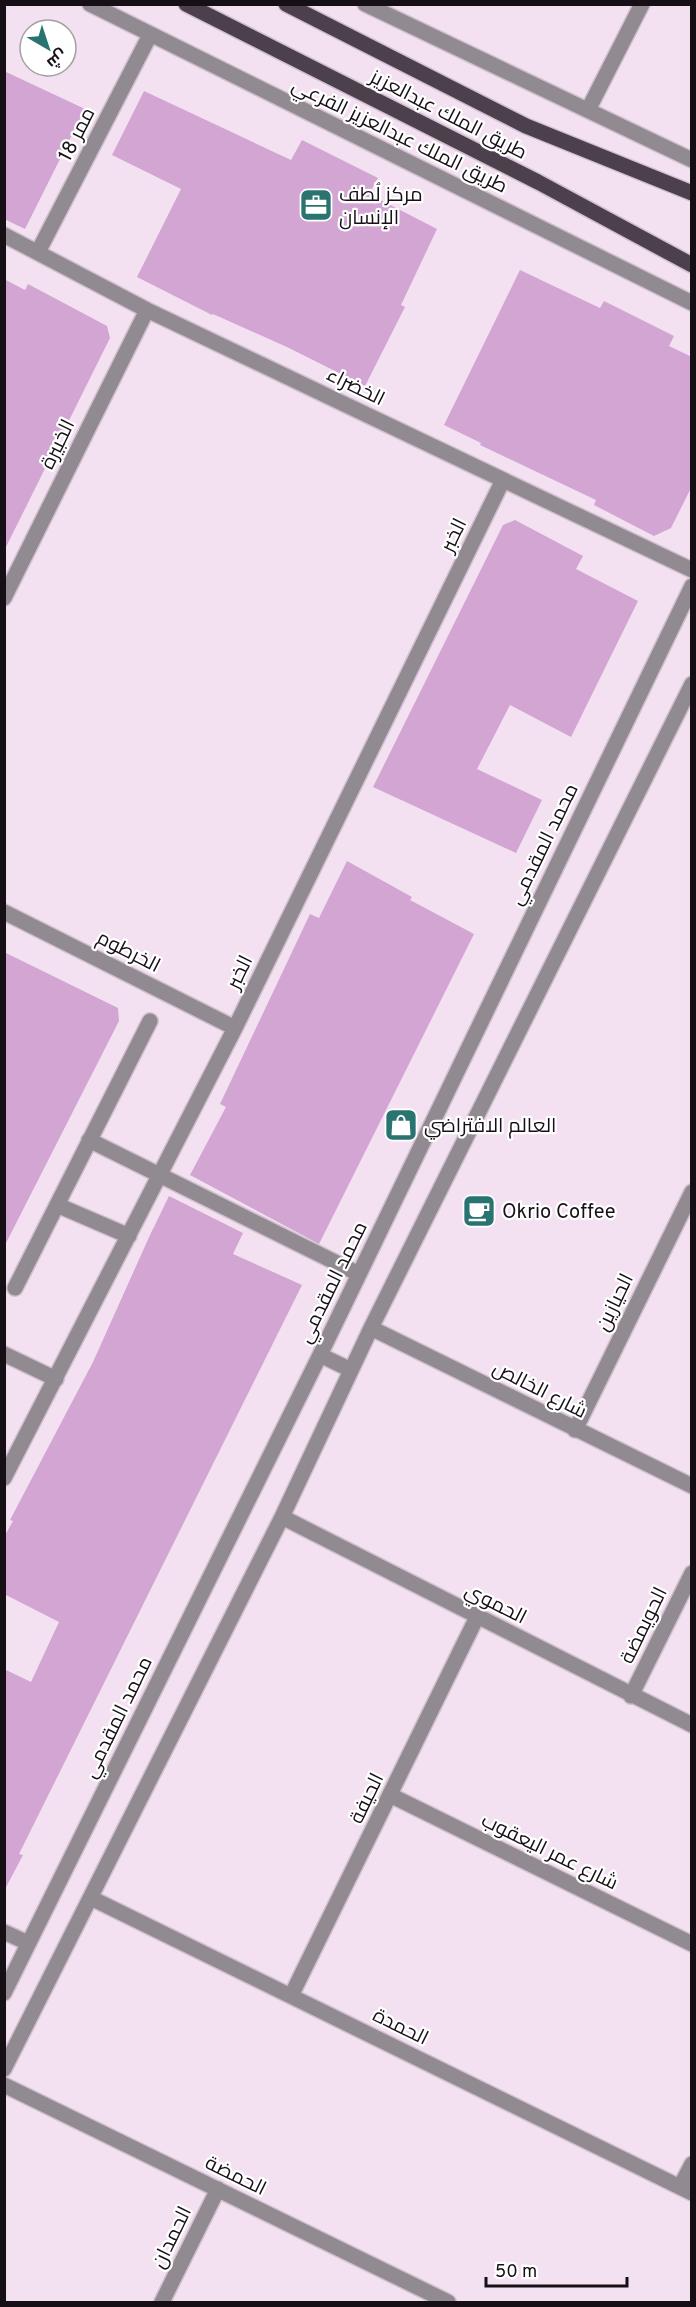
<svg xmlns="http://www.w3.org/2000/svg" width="696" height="2307" font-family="Overpass,Cairo,sans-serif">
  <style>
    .building { fill: #d2a5d2 }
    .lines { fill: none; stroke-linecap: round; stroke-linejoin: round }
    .minor-casing { stroke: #d0c0cf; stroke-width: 18 }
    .major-casing { stroke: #d0c0cf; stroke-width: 18 }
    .minor { stroke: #918a91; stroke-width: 15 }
    .major { stroke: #4c404c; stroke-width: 15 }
    .labels { text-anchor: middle; stroke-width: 4.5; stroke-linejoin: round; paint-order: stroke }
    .street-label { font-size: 20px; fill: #161016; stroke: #fff }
    .poi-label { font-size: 20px; fill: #161016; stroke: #fff; text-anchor: start }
  </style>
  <rect width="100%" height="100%" fill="#f3e1f2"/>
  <path class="building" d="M4,71L85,109L25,229L4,219Z
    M144,91L291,160L302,140L378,178L369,194L437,229L401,305L405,307L365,386L289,348L213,314L212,315L137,277L181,189L112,155Z
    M520,270L600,308L604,301L674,336L669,346L692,357V486L671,528L654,536L594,505L596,500L480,445L481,443L444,425Z
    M4,279L25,290L28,284L107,326L110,338L4,551Z
    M515,520L583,556L576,569L638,601L571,737L510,705L477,769L542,800L516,853L373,787L503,525Z
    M347,861L412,897L410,900L474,934L319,1244L190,1175L226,1107L220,1104L310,914L319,918Z
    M4,952L118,1008L119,1021L4,1247Z
    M169,1196L243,1233L233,1254L302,1285L19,1854L23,1855L4,1891V1669L31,1682L59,1622L4,1594V1537L13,1521L10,1520L93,1362L150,1235Z"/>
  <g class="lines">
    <g class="minor-casing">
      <path id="minor" d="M90,4L692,303
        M365,4L692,160
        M588,110L642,4
        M4,235L147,310L692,570
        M38,252L150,35
        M4,598L147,310
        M4,912L235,1028
        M89,1140L359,1274
        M57,1205L129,1236
        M15,1288L150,1021
        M371,1328L692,1486
        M4,1354L56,1379
        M320,1355L351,1370
        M575,1430L692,1192
        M4,1478L235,1028L503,480
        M282,1517L692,1725
        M631,1696L692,1573
        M390,1795L692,1944
        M91,1898L692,2193
        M4,1932L28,1943
        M4,1993L320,1355L692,586
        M291,1996L477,1617
        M4,2069L282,1517L371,1328L692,684
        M4,2085L448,2302
        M680,2187L692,2164
        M162,2302L218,2189"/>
    </g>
    <g class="major-casing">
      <path id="major" d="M186,4L538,182L692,265
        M286,4L526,126L692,193"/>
    </g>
    <use href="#minor" class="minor"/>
    <use href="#major" class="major"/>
  </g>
  <defs>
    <g id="office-square" transform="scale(1.725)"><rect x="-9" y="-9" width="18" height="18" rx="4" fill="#297371" stroke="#fff"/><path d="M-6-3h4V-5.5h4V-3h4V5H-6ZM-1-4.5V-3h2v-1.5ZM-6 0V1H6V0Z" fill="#fff"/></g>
    <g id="shop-square" transform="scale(1.725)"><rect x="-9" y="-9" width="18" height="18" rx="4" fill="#297371" stroke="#fff"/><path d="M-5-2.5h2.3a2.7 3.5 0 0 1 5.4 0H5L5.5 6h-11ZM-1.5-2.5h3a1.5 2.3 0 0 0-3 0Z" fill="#fff"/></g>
    <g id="cafe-square" transform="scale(1.725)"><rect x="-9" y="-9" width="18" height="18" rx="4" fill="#297371" stroke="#fff"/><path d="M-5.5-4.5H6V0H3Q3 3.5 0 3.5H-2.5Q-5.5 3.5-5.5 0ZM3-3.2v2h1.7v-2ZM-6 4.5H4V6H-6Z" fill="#fff"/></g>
  </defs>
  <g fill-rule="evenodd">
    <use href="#office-square" x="316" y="205"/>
    <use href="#shop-square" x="401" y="1125"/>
    <use href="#cafe-square" x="479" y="1211"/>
  </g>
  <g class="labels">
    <g class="street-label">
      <text transform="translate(449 114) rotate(27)" y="7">طريق الملك عبدالعزيز</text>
      <text transform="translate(76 134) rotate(-63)" y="7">ممر 18</text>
      <text transform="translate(400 135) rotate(26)" y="7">طريق الملك عبدالعزيز الفرعي</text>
      <text transform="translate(356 386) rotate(26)" y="7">الخضراء</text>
      <text transform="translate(57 444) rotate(-64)" y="7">الخبيرة</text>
      <text transform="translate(453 535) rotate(-64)" y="7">الخبر</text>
      <text transform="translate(543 844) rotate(-64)" y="7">محمد المقدمي</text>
      <text transform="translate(129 951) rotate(27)" y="7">الخرطوم</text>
      <text transform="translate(239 972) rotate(-64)" y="7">الخبر</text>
      <text transform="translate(332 1282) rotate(-64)" y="7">محمد المقدمي</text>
      <text transform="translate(614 1302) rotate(-64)" y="7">الحيازين</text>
      <text transform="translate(540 1389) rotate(27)" y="7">شارع الخالص</text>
      <text transform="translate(496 1603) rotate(27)" y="7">الحموي</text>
      <text transform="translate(643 1625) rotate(-64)" y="7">الحويمضة</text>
      <text transform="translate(117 1717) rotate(-64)" y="7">محمد المقدمي</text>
      <text transform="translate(366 1798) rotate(-64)" y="7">الحيفة</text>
      <text transform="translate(550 1851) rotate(26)" y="7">شارع عمر اليعقوب</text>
      <text transform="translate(401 2026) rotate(26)" y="7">الحمدة</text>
      <text transform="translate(236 2175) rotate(26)" y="7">الحمضة</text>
      <text transform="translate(171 2237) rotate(-64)" y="7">الحمدان</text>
    </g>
    <g class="poi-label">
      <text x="339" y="201">مركز لُطف<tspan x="339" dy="23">الإنسان</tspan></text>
      <text x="424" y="1132">العالم الافتراضي</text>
      <text x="502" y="1218">Okrio Coffee</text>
    </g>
  </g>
  <rect width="696" height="2307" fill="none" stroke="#161016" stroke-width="12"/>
  <g transform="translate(48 48) rotate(141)"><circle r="28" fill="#ffffff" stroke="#a29fa2" stroke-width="1.5"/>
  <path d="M0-4.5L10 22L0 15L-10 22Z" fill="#297371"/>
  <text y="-9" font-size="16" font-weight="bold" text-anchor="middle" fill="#161016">ش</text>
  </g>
  <path d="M486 2277v9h141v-9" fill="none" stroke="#161016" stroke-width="3"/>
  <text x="495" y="2277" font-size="18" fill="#161016" stroke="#ffffff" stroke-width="4.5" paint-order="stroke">50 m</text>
</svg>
